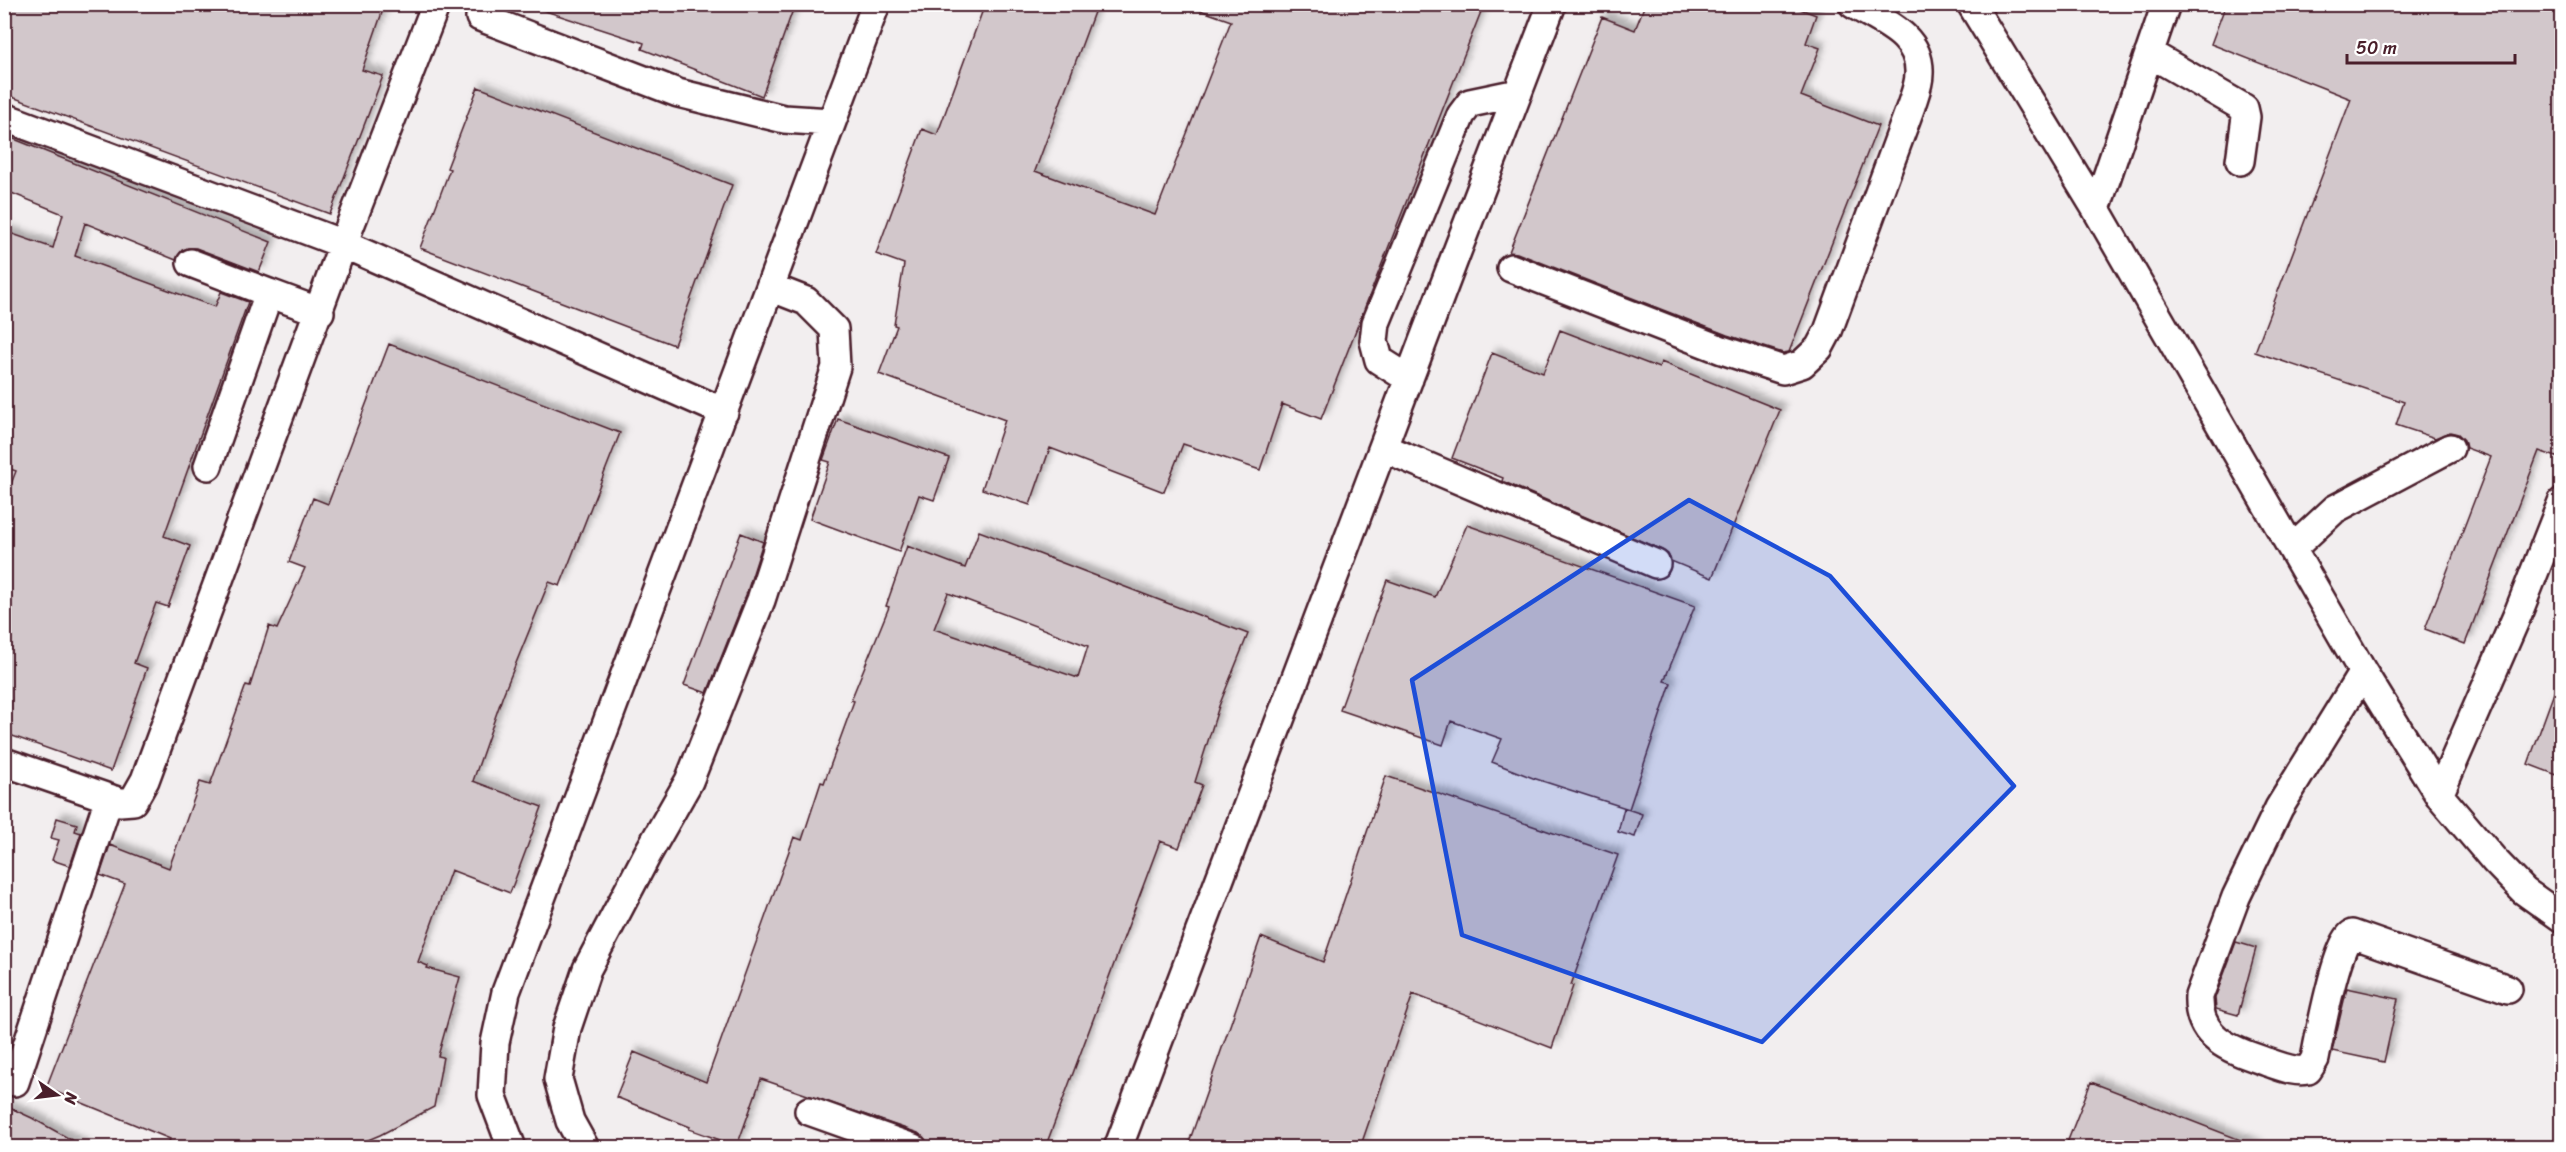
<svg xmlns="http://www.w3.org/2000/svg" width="2566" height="1152" font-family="Sriracha,sans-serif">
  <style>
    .built { fill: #f2eeef }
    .building { fill: #d2c7cb; stroke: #4a1f2b; stroke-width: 1.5; fill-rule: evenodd; filter: url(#shadow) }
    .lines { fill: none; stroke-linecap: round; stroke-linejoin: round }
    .minor-casing { stroke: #4a1f2b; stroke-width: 32 }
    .minor { stroke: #fff; stroke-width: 27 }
    .marked { fill: #1d4ed8; fill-opacity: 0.2; stroke: #1d4ed8; stroke-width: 4.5; stroke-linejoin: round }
  </style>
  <defs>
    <filter id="shadow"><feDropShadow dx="5.5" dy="-5.5" stdDeviation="3" flood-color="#0004"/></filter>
  </defs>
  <rect width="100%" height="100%" fill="#fff"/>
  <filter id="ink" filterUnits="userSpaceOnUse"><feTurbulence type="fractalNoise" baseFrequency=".0167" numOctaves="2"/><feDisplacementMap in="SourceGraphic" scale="12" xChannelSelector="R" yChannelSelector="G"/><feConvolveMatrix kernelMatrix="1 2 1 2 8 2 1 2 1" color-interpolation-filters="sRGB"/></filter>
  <g filter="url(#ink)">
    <path class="built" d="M5,5H2561V1147H5Z"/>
    <path class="building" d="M4,4H385L362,70L383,76L330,214L4,94Z
      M537,4H795L762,96L642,49L644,43L536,8Z
      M985,4H1097L1035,171L1155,215L1231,21L1191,7L1192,4H1484L1321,419L1282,404L1260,470L1183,444L1164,492L1050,448L1030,505L982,489L1005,420L879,374L897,326L894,325L904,264L876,254L922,129L937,135Z
      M1645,4H1707L1723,11L1725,4H1787L1816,15L1806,43L1820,48L1801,96L1878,126L1789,352L1783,353L1727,335L1517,253L1509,252L1602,17L1635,30Z
      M2226,4H2562V459L2539,451L2465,644L2425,629L2491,457L2466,448L2464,440L2458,434L2450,432L2435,438L2396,425L2404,402L2255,352L2351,99L2211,44Z
      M478,87L732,185L674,345L420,248L450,169L447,168Z
      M4,135L271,242L259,272L196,248H188L182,250L176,260L85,223L75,256L215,307L221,292L248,302L164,536L190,546L168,607L156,603L134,663L147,668L111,771L4,733V502L16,471L4,467V231L53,248L63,214L4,190Z
      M1560,330L1659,368L1661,362L1780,410L1712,578L1671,561L1668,554L1662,550L1502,481L1503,478L1452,458L1492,353L1543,373Z
      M389,344L620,433L560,586L549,582L503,695L473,781L542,807L510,893L451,870L418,962L428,966L427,968L460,977L438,1056L443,1057L434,1107L380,1135L349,1148H167L170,1139L46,1088L125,884L100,875L110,845L169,868L200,782L210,785L246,685L250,686L269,626L277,629L305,568L289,562L313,498L328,504Z
      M838,419L949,458L934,500L919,495L899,552L810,519L830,462L823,460Z
      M1467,525L1695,606L1664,681L1671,683L1629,809L1533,778L1492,762L1502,739L1451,721L1443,745L1340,710L1387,580L1435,597Z
      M979,531L1248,634L1219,706L1195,782L1202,785L1179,848L1160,841L1045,1148H942L927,1142L918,1133L761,1079L737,1146L689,1129L690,1127L616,1097L634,1052L706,1082L794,837L802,840L821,782L824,783L854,701L851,700L889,607L886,606L907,546L965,568ZM948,593L1088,646L1078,678L934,629Z
      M741,533L763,542L746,595L707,693L684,685Z
      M2559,679H2562V777L2528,764Z
      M1386,776L1618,855L1571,985L1573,986L1552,1048L1413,994L1360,1148H1187L1261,937L1323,962Z
      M1624,808L1642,814L1635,837L1618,832Z
      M57,818L77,824L75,831L81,833L70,866L52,860L59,840L51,838Z
      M2236,942L2256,948L2238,1015L2216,1009L2215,998Z
      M2347,988L2398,999L2384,1062L2332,1051Z
      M2091,1082L2256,1146V1148H2065Z
      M4,1105L32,1118L86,1148H4Z"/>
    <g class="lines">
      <g class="minor-casing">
        <path id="minor" d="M436,4L343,244L724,412
          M1971,4L2096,209L2363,672L2439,795L2494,860L2524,891L2562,918
          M480,17L678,93L784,119L831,122
          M2149,53L2244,108L2246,117L2240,161
          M4,117L343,244L145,780L133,801L120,802L4,762
          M2096,209L2166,4
          M191,263L269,293
          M1511,268L1722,350L1783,370L1802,364L1819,348L1828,331L1911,106C1914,96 1919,85 1919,74C1921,35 1882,22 1853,4
          M1409,379L1379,360L1374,341L1376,323L1461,115L1470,103L1518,93
          M1384,448L1656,564
          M208,466L269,293L320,312
          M2293,548L2335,509L2450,448
          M2363,672L2279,808L2236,897L2199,996C2197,1040 2233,1050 2267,1062C2280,1066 2294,1073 2308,1070L2315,1059C2319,1038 2337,942 2352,934L2508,989
          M2439,795L2517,616L2562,502
          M15,1082L109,798
          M809,1111L913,1148
          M512,1148L492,1095L495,1043L506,992L876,4
          M585,1148L570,1121L558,1079L567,1028L587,969L648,853L689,781L761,600L836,367L834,329L806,301L770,287
          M1118,1148L1453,262L1552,4"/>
      </g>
      <use href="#minor" class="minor"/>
    </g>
  </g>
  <path class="marked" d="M1689,500L1830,576L2014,786L1762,1042L1462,935L1412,680Z"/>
  <rect width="2566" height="1152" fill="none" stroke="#fff" stroke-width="24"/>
  <rect x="12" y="12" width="2542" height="1128" fill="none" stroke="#4a1f2b" stroke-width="2" filter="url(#ink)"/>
  <g transform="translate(57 1095) rotate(104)" stroke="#ffffff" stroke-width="4.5" paint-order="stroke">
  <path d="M0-4.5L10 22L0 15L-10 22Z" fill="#4a1f2b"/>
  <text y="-9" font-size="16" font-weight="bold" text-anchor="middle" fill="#4a1f2b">N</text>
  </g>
  <path d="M2347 54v9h168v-9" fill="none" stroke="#4a1f2b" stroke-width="3"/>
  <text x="2356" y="54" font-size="18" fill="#4a1f2b" stroke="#ffffff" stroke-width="4.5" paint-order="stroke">50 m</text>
</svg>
